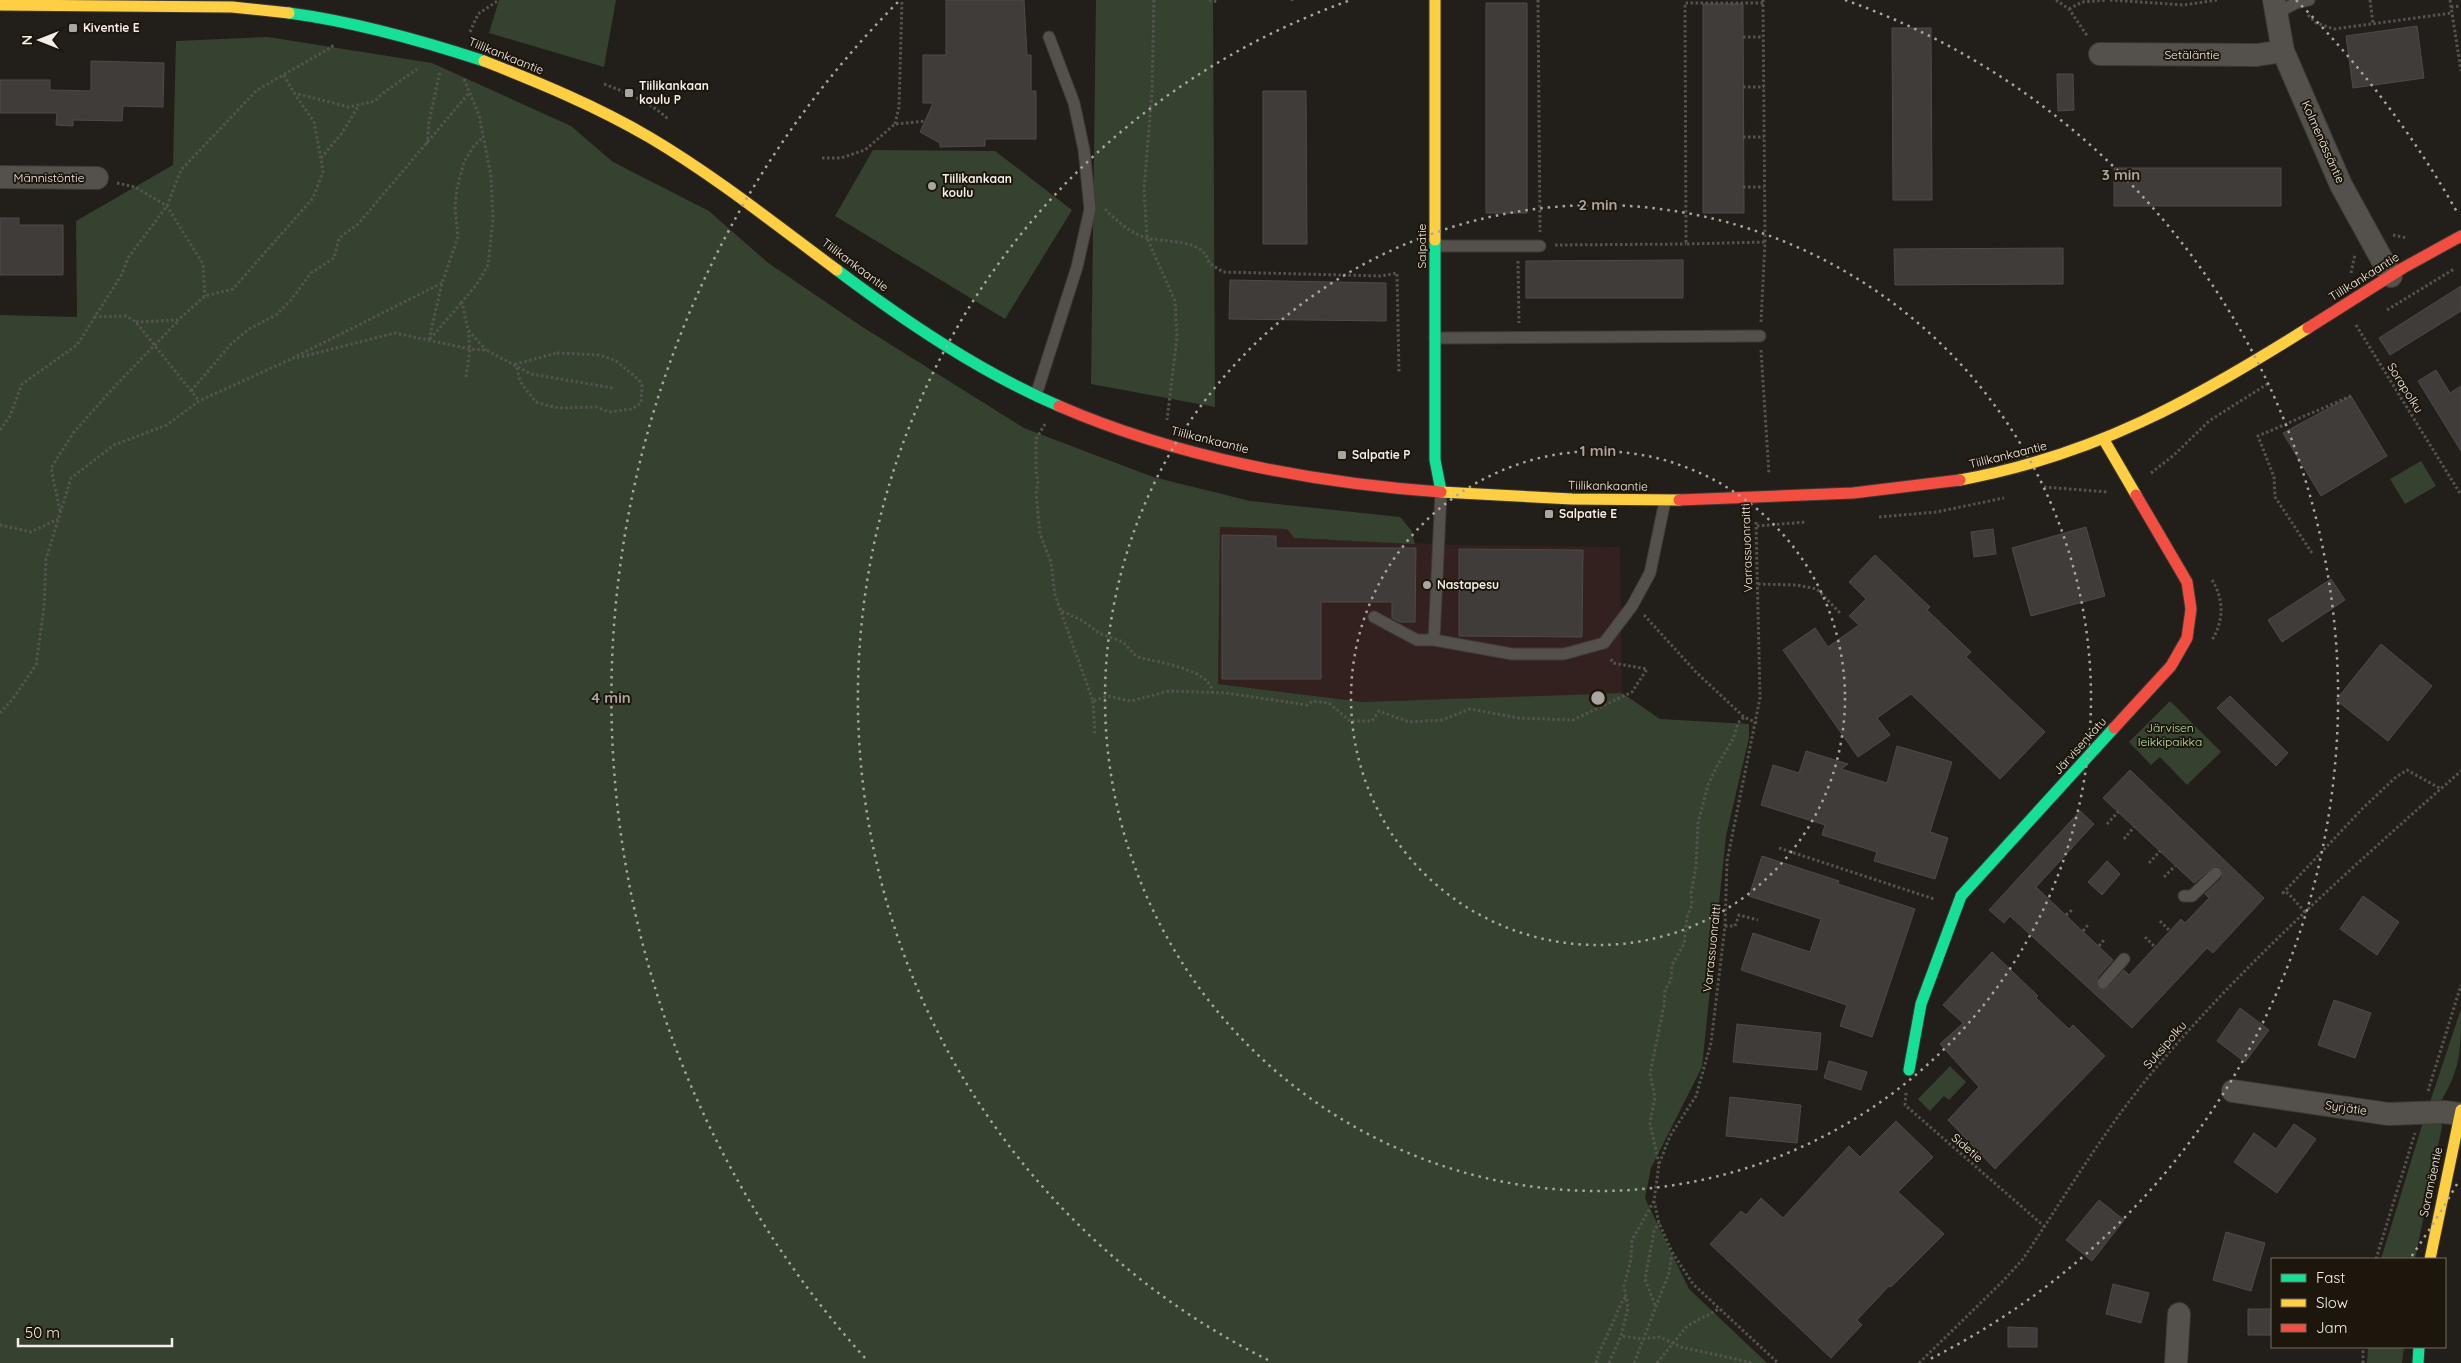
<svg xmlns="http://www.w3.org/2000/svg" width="2461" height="1363" font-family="Quicksand,sans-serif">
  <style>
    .industrial { fill: #32211f }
    .green { fill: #35422f }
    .building { fill: #403c3a; stroke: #4e4a4a }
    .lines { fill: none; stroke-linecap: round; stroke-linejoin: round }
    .lane-casing { stroke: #3d3a36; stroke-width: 13 }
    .street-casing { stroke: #3d3a36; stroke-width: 24 }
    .fast-casing { stroke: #3d3a36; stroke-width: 13 }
    .slow-casing { stroke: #3d3a36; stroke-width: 13 }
    .jam-casing { stroke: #3d3a36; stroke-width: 13 }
    .path { stroke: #55534f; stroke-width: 3; stroke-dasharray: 2.5 2.5; stroke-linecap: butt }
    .lane { stroke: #54514d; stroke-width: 11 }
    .street { stroke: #54514d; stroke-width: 22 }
    .fast { stroke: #16e098; stroke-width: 11 }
    .slow { stroke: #ffcf43; stroke-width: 11 }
    .jam { stroke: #f24e42; stroke-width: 11 }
    .ring { fill: none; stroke: #aaa59f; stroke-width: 2.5; stroke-dasharray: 2.5 5 }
    .poi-dot { fill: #aaa59f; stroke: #1d160c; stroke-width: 2 }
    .labels { text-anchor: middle; stroke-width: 4; stroke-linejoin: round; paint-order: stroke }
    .poi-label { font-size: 12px; font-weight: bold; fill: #f3eee7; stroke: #1d160c; text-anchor: start }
    .street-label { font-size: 12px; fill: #f3eee7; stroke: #1d160c }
    .park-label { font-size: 12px; fill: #b5e4a8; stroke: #1d160c }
    .centre { fill: #aaa59f; stroke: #1d160c; stroke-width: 2.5 }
    .ring-label { font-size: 15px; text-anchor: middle; font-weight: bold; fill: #aaa59f; stroke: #1d160c; stroke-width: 4; stroke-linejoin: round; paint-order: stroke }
  </style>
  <rect width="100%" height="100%" fill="#221e19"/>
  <path class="industrial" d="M1220,527L1287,529L1294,538L1458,545L1620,547L1622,693L1363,702L1218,684Z"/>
  <path class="green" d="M499,0H616L604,67L489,33Z
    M1096,0H1213L1215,407L1091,384Z
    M268,37L432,63L571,126L613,162L709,211L767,262L861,326L1024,428L1153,477L1250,501L1400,517L1411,530L1415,544L1294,538L1287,529L1220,527L1218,684L1363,702L1622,693L1660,719L1749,724V738L1726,836L1702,1067L1651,1168L1645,1198L1689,1289L1767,1363H0V315L77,317L76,221L173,165L176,41Z
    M873,150L995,151L1072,210L1005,319L835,216Z
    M2421,461L2436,486L2405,504L2390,479Z
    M2170,701L2221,752L2187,785L2160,757L2151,765L2129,742Z
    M2461,1009C2461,1047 2461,1069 2441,1101L2430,1102Z
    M1950,1066L1966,1082L1949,1100L1944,1096L1930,1111L1918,1099Z
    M2424,1119L2441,1121L2442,1127L2415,1259H2381Z
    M2368,1347H2404L2402,1363H2367Z"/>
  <path class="building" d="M946,0H1024L1027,55H1031V91H1036V139H985V146L940,147V143L920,132L933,103H923V55H946Z
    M1486,3H1527V213H1486Z
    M1703,4H1743L1744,213H1703Z
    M2417,26L2424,78L2353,88L2346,36Z
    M1892,28H1931L1932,200H1893Z
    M91,61L164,63L163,107L123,106L122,121L73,120V126L56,125L57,113H0V80H50V90L91,91Z
    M2057,74H2073L2074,110L2058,111Z
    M1263,91H1306L1307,244H1263Z
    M2114,168H2281V206H2114Z
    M0,218H19V225H63V275H0Z
    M2063,248V284L1895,285L1894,249Z
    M1683,260V298H1526V261Z
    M1230,280L1386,283V321L1229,319Z
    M2461,286V311L2390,355L2379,338Z
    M2436,370L2450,393L2461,386V451L2418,381Z
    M2351,396L2387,456L2321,496L2283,433Z
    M2086,527L2105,596L2031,616L2012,548Z
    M1993,529L1996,554L1974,557L1971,532Z
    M1222,535L1276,536V548H1416L1415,622H1400L1392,618V602H1321V679H1222Z
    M1459,549L1583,550L1582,637L1459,636Z
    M1875,555L1930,607L1927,610L1971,652L1966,657L2045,732L2000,779L1911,694L1877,718L1890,735L1858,757L1783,650L1815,628L1828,647L1859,625L1849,616L1866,599L1849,582Z
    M2331,579L2345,600L2282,642L2268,620Z
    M2381,644L2432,686L2388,741L2336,700Z
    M2230,696L2288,753L2276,766L2217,708Z
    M1897,746L1952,762L1930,832L1948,838L1935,879L1874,861L1877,852L1822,835L1825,825L1761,805L1773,765L1799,773L1806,751L1848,764L1841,769L1887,783Z
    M2130,770L2264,898L2213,953L2207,948L2132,1028L2010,916L2004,923L1989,910L2080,811L2094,824L2036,887L2113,960L2097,978L2098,988L2102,990L2108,988L2124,970L2129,975L2181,919L2185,923L2209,898L2205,894L2222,878L2223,871L2219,866H2214L2194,883L2103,798Z
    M1762,856L1839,881L1838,884L1915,909L1872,1037L1840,1026L1847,1005L1741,970L1753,933L1810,952L1821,919L1749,896Z
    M2107,861L2120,874L2102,895L2088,882Z
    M2363,896L2399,922L2377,955L2340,929Z
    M1992,952L2038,996L2036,998L2069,1029L2073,1025L2105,1056L1995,1169L1948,1120L1979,1087L1940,1044L1963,1023L1943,1005Z
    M2334,1000L2371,1013L2355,1058L2318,1045Z
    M2240,1008L2269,1030L2245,1062L2217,1041Z
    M1737,1024L1821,1033L1817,1070L1733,1062Z
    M1829,1061L1867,1072L1861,1090L1824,1078Z
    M1730,1097L1801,1105L1797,1143L1726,1136Z
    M1896,1121L1933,1157L1898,1192L1944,1234L1891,1287L1889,1286L1857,1320L1862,1325L1831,1358L1710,1244L1741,1211L1746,1215L1761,1198L1783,1218L1849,1146L1860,1157Z
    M2294,1124L2316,1139L2277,1193L2234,1162L2254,1133L2276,1149Z
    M2099,1200L2124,1220L2092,1261L2066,1240Z
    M2226,1232L2265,1243L2251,1291L2213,1280Z
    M2113,1284L2149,1293L2141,1323L2106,1314Z
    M2248,1309H2272V1335H2248Z
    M2008,1327L2037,1328V1347H2008Z"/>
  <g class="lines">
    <g class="lane-casing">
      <path id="lane" d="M2275,14L2296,3L2309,0
        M1436,246H1540
        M1435,338L1760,336
        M1036,395L1077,267L1090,209L1084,150L1074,103L1049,37
        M1441,492L1434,640L1512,654H1564L1604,643L1632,606L1650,573L1665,501
        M1374,617L1417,640H1434
        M2184,896H2192L2216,873
        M2103,983L2124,959"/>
    </g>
    <g class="street-casing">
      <path id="street" d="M2274,0L2283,51L2341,185L2391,276
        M2100,54L2257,55L2283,51
        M0,177L97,178
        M2233,1091L2388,1114L2444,1112L2460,1114
        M2176,1363L2179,1314"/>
    </g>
    <g class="fast-casing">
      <path id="fast" d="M289,13C356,22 420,40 484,61
        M1435,240V460L1441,491
        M837,270C906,322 980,372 1059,406
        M1909,1070L1921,1004L1961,896L2114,728
        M2418,1363L2419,1347"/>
    </g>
    <g class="slow-casing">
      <path id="slow" d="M1435,0V240
        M0,5L232,7L289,13
        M484,61C540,83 596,106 649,137C715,176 775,224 837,270
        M2104,440L2136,495
        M1960,480C2096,455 2193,400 2308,328
        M1441,492L1572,499L1679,500
        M2430,1259L2461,1110"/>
    </g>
    <g class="jam-casing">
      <path id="jam" d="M2308,328L2403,268L2461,236
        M1059,406C1176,457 1314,483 1441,492
        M1679,500L1853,493L1960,480
        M2114,728L2171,666L2187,638L2191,609L2187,582L2136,495"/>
    </g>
    <path class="path" d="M1154,0L1152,91L1144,189L1147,238L1175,301L1177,337L1167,420
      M1209,0L1218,2
      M1292,0V1
      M1538,0L1540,232
      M2056,0L2069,9L2088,37
      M2110,0L2184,5L2217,0
      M2370,0L2373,23
      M2450,0L2461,71
      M1763,3H1685L1686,244L1765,242
      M2451,7L2461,6
      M2069,9L2082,2L2107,0
      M2308,15L2316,23L2334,29L2452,13
      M470,32L478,14L499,0
      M1743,37H1763
      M284,75L294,93L349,107L375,101L383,93L420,67
      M464,79L479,115L491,176L493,219L488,265L477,284L462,302L468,330L486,350
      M604,84C628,93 650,102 668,119
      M1743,87H1764
      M895,124L899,107L902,0
      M1743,137H1764
      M427,144L429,122L440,71
      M321,158L342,133L359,105
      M822,158H841L865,150L895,124L925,121
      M117,183L135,187L167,206L203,264L205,296
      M1743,187H1764
      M1105,209C1116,221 1132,234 1147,238C1166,243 1204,238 1209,263L1223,272L1381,276L1397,273L1399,374
      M2393,235L2407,238
      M1555,245L1686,244
      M1518,261L1519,323
      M2351,273L2355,254
      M2387,310L2454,269
      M94,317L126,316L136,322L199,401
      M136,322L178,320L205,296L233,289L313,198L323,172L321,159L314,122L294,93
      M1761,322L1765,242L1763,0
      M2356,325L2461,495
      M430,339L462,302
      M429,340L442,283L458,237L455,206L457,189L464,162L473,147L483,137
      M1761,350L1769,474
      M557,353L600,355L616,361L639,380L642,386L641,403L632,409L609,412L596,407L559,408L546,405L536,402L528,392L520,381L516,364Z
      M297,358L395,333L470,349L486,350L531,374L613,388
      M466,377L470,349L468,331
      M191,391L231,344L249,329L276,315L291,300L311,273L334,258L339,238L358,224L469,93
      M1045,424L1036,439V472L1038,481L1036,493L1040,534L1051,562L1055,595L1093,701L1108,696L1131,701L1169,691L1226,693L1307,705L1313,701L1329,703L1350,721H1372L1379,711L1409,722L1442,720L1470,709L1519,718L1573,720L1632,692L1647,669L1613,663L1610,657
      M0,430L10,416L22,384L77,345L122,274L128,258L167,206L181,170L257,90L332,47L333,43
      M2151,473L2174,455L2209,421L2269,383
      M2044,487L2107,492
      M60,511L51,468L74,432L116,385L178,321
      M1879,517L1936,512L2004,498
      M1756,522L1760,698L1727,861L1725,926L1711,1043L1696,1096L1670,1136L1659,1164L1654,1201L1659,1223L1672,1252L1693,1284L1778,1363
      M0,525L31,532L58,519
      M1757,526L1806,522
      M2312,553L2275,497L2274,477L2258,436L2351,396
      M2212,580C2224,599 2224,621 2212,640
      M1758,584L1797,585L1817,589L1840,613
      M1062,611L1083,621L1099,633L1123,642L1135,655L1141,658C1159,662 1214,671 1212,693
      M1644,615L1696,672L1744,717L1757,723
      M1093,701L1095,736
      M0,713L12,700L36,665L44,607L46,559L71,478L114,445L167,425L199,401L291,359L442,283
      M2107,824L2118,812
      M2124,839L2134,827
      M1779,848L1934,899
      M2149,863L2160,851
      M2164,877L2175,866
      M2305,912L2288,893H2283L2363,808L2396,777L2407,770L2441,789
      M2066,915L2072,910
      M2160,921L2170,931
      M1725,926H1735L1739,915L1758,920
      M2083,931L2088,925
      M2145,937L2155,947
      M2099,946L2104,940
      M2428,1091L2461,985
      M1906,1093L1905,1105L2045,1227
      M1659,1164L1650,1123L1655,1097L1650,1074L1664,1005L1665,990L1671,980L1672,965L1684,944L1687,917L1692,905L1691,893L1696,867L1698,823L1708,785L1717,766L1733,739L1738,723L1744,717
      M1654,1201L1632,1240L1631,1259L1624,1286L1628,1308L1621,1336L1642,1339L1660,1337L1681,1347L1753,1363
      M2376,1259L2415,1133
      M1655,1305L1645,1279L1654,1231L1659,1223
      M1596,1363C1599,1350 1605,1341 1610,1329C1616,1317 1618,1307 1626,1296
      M1609,1363L1621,1336
      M1634,1363L1669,1273L1672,1253
      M1657,1363L1687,1326L1719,1309
      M1919,1363L2002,1282L2023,1259C2069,1190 2112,1117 2167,1055C2256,952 2359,861 2461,771
      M2363,1363V1347"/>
    <use href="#lane" class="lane"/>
    <use href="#street" class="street"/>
    <use href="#fast" class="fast"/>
    <use href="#slow" class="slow"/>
    <use href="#jam" class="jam"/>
  </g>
  <g class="ring">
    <circle cx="1598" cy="698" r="247"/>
    <circle cx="1598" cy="698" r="493"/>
    <path d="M1268 1360A740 740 0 0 1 1351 0M1845 0A740 740 0 0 1 1928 1360"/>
    <path d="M2457 1184A987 987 0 0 1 2411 1257M865 1358A987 987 0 0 1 900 0M2296 0A987 987 0 0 1 2457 212"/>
  </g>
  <g class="poi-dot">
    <rect x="68" y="23" width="10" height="10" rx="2.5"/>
    <rect x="624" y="88" width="10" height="10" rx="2.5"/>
    <circle cx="932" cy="186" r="5"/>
    <rect x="1337" y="450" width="10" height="10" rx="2.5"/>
    <rect x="1544" y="509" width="10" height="10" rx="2.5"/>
    <circle cx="1427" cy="585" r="5"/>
  </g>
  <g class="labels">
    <g class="poi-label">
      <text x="83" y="32">Kiventie E</text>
      <text x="639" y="90">Tiilikankaan<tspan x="639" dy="14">koulu P</tspan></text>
      <text x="942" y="183">Tiilikankaan<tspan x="942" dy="14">koulu</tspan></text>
      <text x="1352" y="459">Salpatie P</text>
      <text x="1559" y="518">Salpatie E</text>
      <text x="1437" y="589">Nastapesu</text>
    </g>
    <g class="street-label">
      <text x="2192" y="59">Setäläntie</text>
      <text transform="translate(506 56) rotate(22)" y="4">Tiilikankaantie</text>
      <text transform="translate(2323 142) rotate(66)" y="4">Kolmenässäntie</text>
      <text x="49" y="182">Männistöntie</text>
      <text transform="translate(1422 246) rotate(-90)" y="4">Salpatie</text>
      <text transform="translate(855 265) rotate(37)" y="4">Tiilikankaantie</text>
      <text transform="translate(2364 277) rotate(-32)" y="4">Tiilikankaantie</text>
      <text transform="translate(2405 388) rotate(58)" y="4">Sorapolku</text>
      <text transform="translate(1210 440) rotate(14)" y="4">Tiilikankaantie</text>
      <text transform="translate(2008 455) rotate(-14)" y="4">Tiilikankaantie</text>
      <text transform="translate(1608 486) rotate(1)" y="4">Tiilikankaantie</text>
      <text transform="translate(1747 548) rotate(-92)" y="4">Varrassuonraitti</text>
      <text transform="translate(2080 746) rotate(-48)" y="4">Järvisenkatu</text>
      <text transform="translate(1712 948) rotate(-84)" y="4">Varrassuonraitti</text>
      <text transform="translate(2165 1045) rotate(-49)" y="4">Suksipolku</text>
      <text transform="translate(2346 1108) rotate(8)" y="4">Syrjätie</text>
      <text transform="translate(1967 1148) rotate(41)" y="4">Sidetie</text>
      <text transform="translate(2431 1182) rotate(-78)" y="4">Soramäentie</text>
    </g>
    <g class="park-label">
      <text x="2170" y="732">Järvisen<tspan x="2170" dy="14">leikkipaikka</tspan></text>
    </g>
  </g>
  <circle cx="1598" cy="698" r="8" class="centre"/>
  <g class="ring-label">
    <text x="2121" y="180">3 min</text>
    <text x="1598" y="210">2 min</text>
    <text x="1598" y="456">1 min</text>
    <text x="611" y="703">4 min</text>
  </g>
  <rect x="2271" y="1258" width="175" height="90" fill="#1d160c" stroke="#736c64"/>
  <rect x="2281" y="1274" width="25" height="8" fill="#16e098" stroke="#736c64"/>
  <text x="2316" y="1283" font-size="15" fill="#f3eee7">Fast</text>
  <rect x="2281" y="1299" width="25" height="8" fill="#ffcf43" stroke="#736c64"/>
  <text x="2316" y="1308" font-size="15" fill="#f3eee7">Slow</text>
  <rect x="2281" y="1324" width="25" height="8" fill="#f24e42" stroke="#736c64"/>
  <text x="2316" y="1333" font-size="15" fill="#f3eee7">Jam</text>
  <g transform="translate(40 40) rotate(270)" stroke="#1d160c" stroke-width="4" paint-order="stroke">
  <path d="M0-4L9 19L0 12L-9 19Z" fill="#f3eee7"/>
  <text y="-8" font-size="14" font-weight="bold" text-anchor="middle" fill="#f3eee7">N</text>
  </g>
  <path d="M18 1338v8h154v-8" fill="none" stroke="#f3eee7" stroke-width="2.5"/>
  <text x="25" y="1338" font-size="15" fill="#f3eee7" stroke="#1d160c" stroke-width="4" paint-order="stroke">50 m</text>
</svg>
